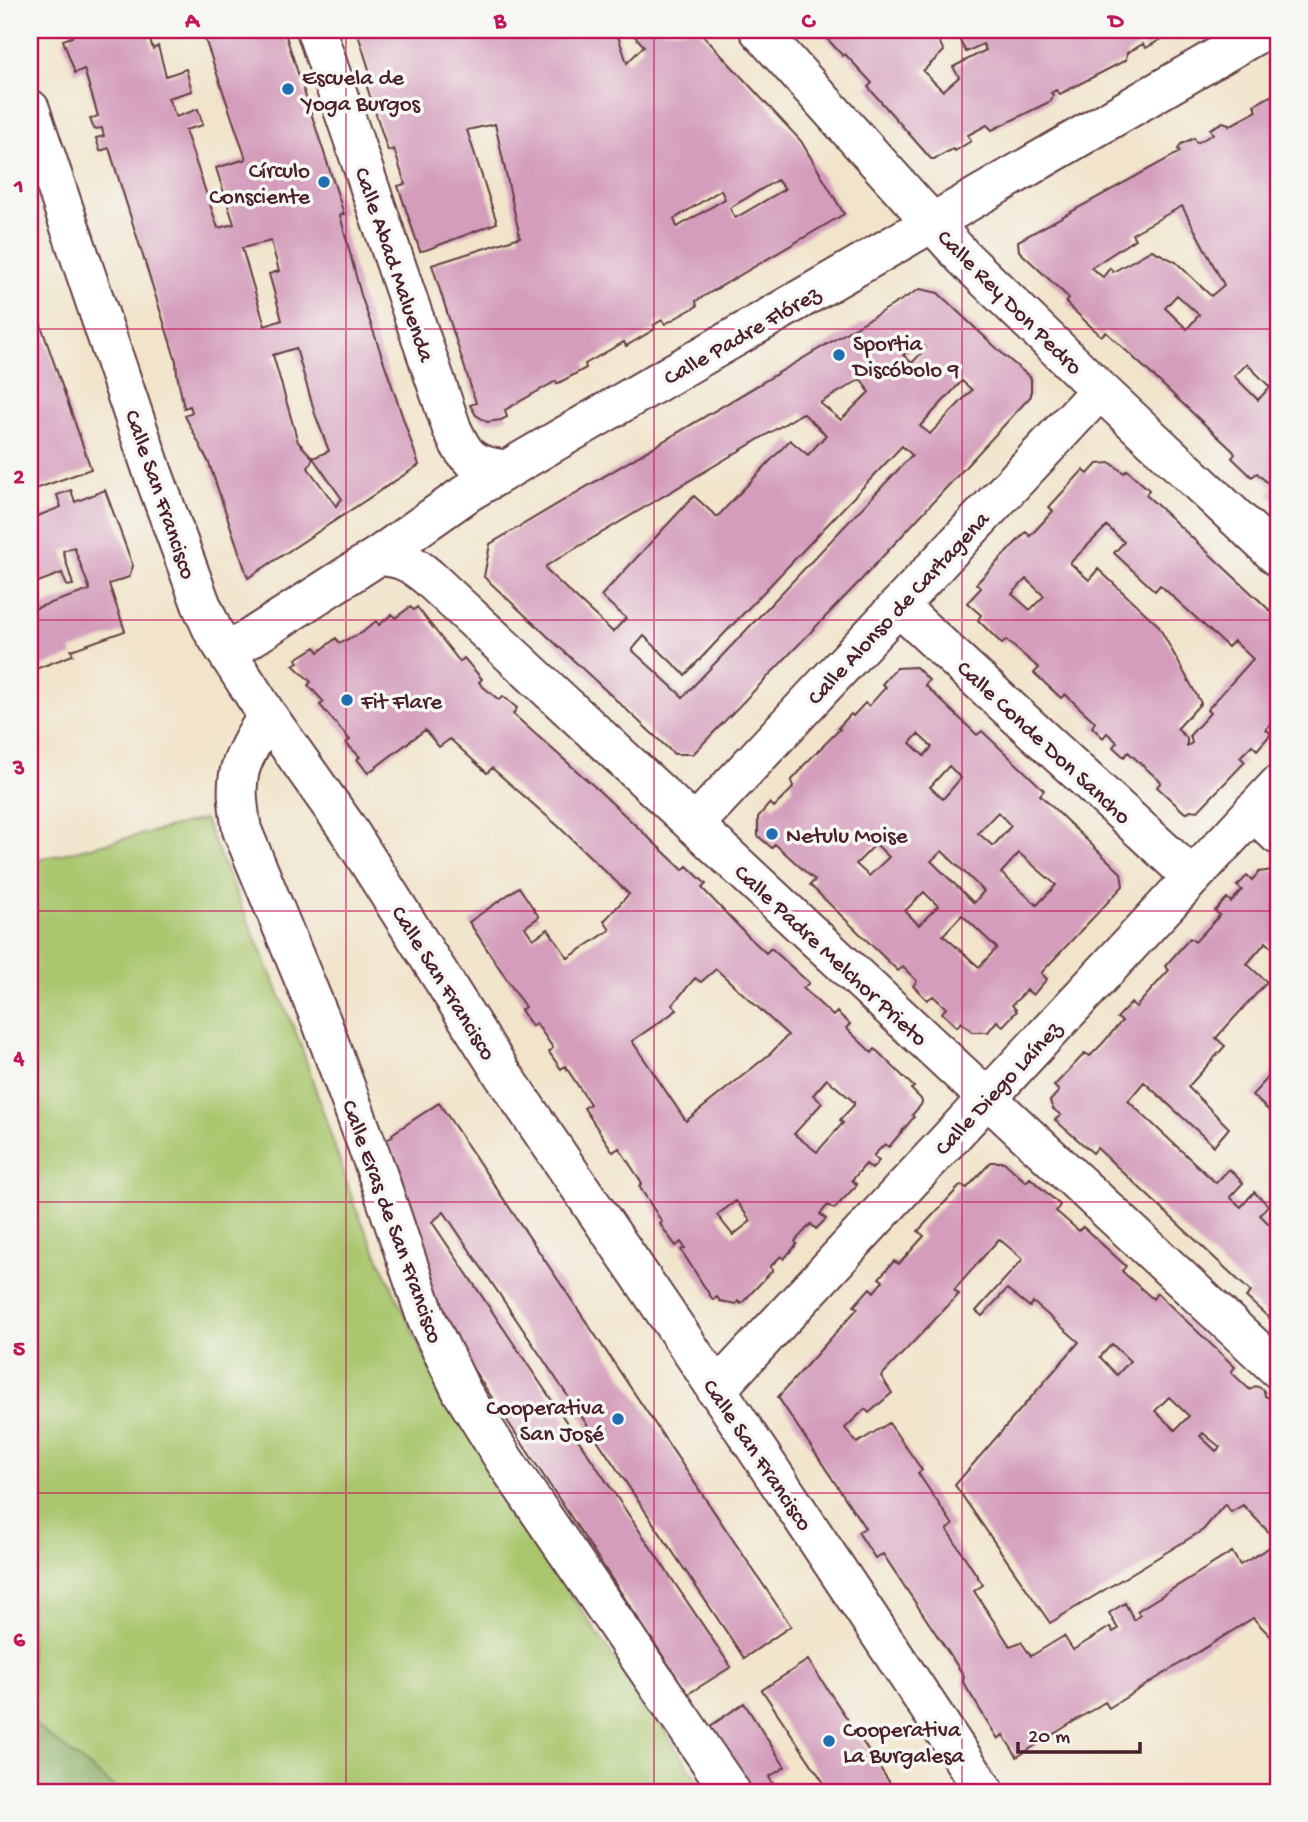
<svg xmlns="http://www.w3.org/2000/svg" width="1308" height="1822" font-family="'Gochi Hand',sans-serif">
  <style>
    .green { fill: #a9c66d; stroke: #7a724c; stroke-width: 2 }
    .forest { fill: #86ab60; stroke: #686546; stroke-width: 2 }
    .building { fill: #d49dbb; fill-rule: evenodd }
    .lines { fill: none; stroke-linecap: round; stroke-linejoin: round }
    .minor-casing { stroke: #633d43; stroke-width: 42 }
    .minor { stroke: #fff; stroke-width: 38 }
    .grid { fill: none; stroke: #c2185b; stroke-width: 2; stroke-opacity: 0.55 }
    .poi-dot { fill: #1f6fb2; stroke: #f6f6f2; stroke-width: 2.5 }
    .labels { text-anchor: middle; stroke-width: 7; stroke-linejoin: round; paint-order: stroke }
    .poi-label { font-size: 23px; fill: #4a1f2b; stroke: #f6f6f2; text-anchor: start }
    .street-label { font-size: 23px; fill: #4a1f2b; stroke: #f6f6f2 }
    .neatline { fill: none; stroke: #c2185b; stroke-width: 2.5 }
    .grid-label { font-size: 23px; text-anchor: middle; font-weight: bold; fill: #c2185b }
  </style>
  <rect width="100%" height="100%" fill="#f6f6f2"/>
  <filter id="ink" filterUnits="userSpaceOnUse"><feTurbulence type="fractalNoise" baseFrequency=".0143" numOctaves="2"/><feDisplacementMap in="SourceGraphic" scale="14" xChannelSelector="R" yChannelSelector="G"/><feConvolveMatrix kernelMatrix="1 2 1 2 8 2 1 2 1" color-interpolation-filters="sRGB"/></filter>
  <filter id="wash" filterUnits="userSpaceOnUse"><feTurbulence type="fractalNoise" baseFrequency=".00686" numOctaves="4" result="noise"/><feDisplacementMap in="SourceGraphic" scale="28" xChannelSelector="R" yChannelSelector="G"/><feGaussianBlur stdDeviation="1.57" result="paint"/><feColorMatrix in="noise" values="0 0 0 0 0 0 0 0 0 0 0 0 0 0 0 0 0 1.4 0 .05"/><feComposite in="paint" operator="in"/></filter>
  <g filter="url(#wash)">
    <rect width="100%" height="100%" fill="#f1e4cb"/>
    <path class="green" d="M204,819L299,1040L355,1207L428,1364L530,1535L706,1792H30V862Z"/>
    <path class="forest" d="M30,1721L121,1792H30Z"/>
    <g id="blocks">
      <path class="building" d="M69,30H147L153,49L158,46L166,76L186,69L192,91L168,98L176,117L198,109L203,125L185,130L218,228L234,224L216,168L246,159L202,30H284L344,214L340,215L361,295L419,465L248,578L209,463L185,416L192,412L190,406L184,408L177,374L176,361L109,148L100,151L96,138L104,136L102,128L94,129L90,119L98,116L84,69L75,73L63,40L72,37ZM271,241L279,271L269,274L282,320L265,326L242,248ZM296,348L315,414L329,451L313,458L298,442L273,355ZM313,458L342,499L336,506L308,468Z
        M350,30H616L627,63L644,46L629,30H698L801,141L844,214L696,301L697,306L665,324L662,320L654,325L655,329L626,346L624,342L585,364L586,368L557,384L556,381L505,410L507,417L501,420L487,422L476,415L470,405L476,403L432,265L520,237L495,124L467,130L497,223L426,250L420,251L398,186L405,184L394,149L388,151L365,81L372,79L357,31L352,33ZM777,180L785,189L735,218L730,208ZM721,190L725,199L677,227L674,219Z
        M819,30H933L944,51L923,71L943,91L959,77L953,67L986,50L983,44L966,52L954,30H1177L1146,48L1143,44L1127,53L1126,60L1060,94L1056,90L1051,93L1053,95L1051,101L992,130L987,125L968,135L971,141L955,151L953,149L934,159H931L868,87L872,83L845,54L843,56Z
        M1278,92V404L1271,412L1278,419V503L1268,494L1273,488L1257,473L1252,477L1232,458L1235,454L1233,451L1148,371L1106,332L1101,336L1066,303L1069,298L1019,251L1018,241L1180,152L1178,149L1181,144L1194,138L1197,143L1213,134L1210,129L1223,122L1229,124V126L1257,111L1254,105ZM1182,206L1224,285L1211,296L1176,262L1152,250L1113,272L1110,268L1103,277L1091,268L1135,239L1132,234ZM1177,295L1199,315L1187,329L1165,308ZM1247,364L1270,387L1258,400L1234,376Z
        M920,289L938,293L1005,356L1031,378V396L861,580L693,754H674L484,577L490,544ZM924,346L926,348L912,363L903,355L916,347ZM861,379L869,392L841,420L820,403ZM962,381L972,390L930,434L920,426ZM803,413L826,435L808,455L790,440L717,517L694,496L601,596L626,618L613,632L547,571L546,566ZM902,446L912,455L683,697L632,650L644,636L685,675Z
        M30,294L91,469L30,491Z
        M1111,463L1124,473L1127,470L1149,490L1146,495L1157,505L1278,618V716L1266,729L1271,734L1257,750L1252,745L1240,757L1245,762L1198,811L1190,810L1187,813L1184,812L1157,787L1161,782L1128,752L1124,757L1113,747L1117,742L1107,733L1103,738L1092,727L1095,722L1082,710L1065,694L1061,698L1034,673L1039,668L1006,640L1002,644L978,620L981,615L967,603L981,588L976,584L1026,532L1030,536L1044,521L1053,511L1049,507L1083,470L1088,474L1097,464ZM1107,526L1124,542L1114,553L1155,591L1160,585L1228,647L1234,641L1253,659L1207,710L1210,713L1190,735L1192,743L1187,746V738L1177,729L1201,703L1158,625L1098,569L1089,580L1070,563ZM1026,579L1044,596L1030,610L1012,594Z
        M71,490L75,502L105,490L133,566L129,577L109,584L125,631L71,650L73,655L30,671V610L90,590L74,547L63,551L73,585L67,586L62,573L30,585V519L61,507L57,495Z
        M410,607L414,610L417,607L460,662L464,658L482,679L479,682L481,685L499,700L503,696L517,708L513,714L596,788L683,870L687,866L706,884L702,888L748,936L766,953L771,948L809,983L803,988L833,1016L837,1012L850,1024L846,1028L872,1053L875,1049L914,1087L911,1089L921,1099L922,1102L921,1105L912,1115L914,1117L889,1147L885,1144L874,1155V1157L879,1161L872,1169L866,1164L852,1180L857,1185L834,1209L828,1205L820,1214L826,1219L816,1229L811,1224L795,1241L797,1244L784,1259L781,1256L770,1267L773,1270L741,1304L738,1301L736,1304L720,1301L717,1297L713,1300L681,1250L685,1248L681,1242L676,1246L660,1224L662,1222L639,1186L642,1183L619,1148L613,1152L584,1108L590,1104L565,1066L561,1069L549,1052L553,1048L536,1023L532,1026L521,1010L525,1007L469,922L519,887L539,917L525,927L533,939L548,929L568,958L610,930L604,921L629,894L558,826L492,768L487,773L450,739L439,747L425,730L368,773L357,759L360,757L346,743L350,740L320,705L324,702L308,685L311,682L293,665L298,662L296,659L315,647L319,652L336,638L339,643L362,633L376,621L379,625L392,614L395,618ZM716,969L788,1035L771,1053L686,1121L632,1041L677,1010L672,1005L695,978L701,982ZM827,1079L854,1102V1105L840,1120L843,1123L817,1152L794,1134L822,1103L813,1095ZM736,1201L751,1221L733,1235L717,1215Z
        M916,667L929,680L925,685L977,735L982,731L1044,790L1040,795L1121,873L1123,886L1041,973L1047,979L1033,995L1027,990L1012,1005L1017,1011L1003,1026L997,1021L988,1032H973L961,1022L957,1027L942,1013L946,1008L933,996L927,1000L913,986L917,981L903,967L898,971L810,885L815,880L810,876L775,844L772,848L758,836V817L770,803L774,807L792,789L793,786L791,781L802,769L801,768L840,729L838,728L851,714L853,716L865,703L869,706L886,687L882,684L896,668ZM918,734L932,747L924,756L910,743ZM949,766L961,778L943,799L930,787ZM998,812L1011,826L993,846L978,833ZM876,844L889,857L869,876L856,864ZM942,851L984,891L974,903L931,861ZM1019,853L1056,885L1037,905L1001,873ZM924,892L938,906L919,925L905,911ZM962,915L997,948L979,967L943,935Z
        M1273,870L1278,875V953L1266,942L1247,964L1267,982L1216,1038L1225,1046L1188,1087L1229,1128L1214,1146L1144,1082L1128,1101L1216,1183L1229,1169L1243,1183L1230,1197L1241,1207L1254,1192L1268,1205L1260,1215L1278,1233L1274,1240L1278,1244V1326L1246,1297L1251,1292L1097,1148L1093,1153L1055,1120L1061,1115L1053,1109L1050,1101L1059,1091L1054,1086L1085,1053L1090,1056L1102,1044L1122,1021L1117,1018L1131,1003L1136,1007L1169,970L1165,966L1190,938L1195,942L1220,915L1215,911L1227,898L1231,902L1242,890L1237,886L1247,876L1252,880L1259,872Z
        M1278,1067V1119L1252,1095Z
        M439,1103L791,1626L744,1658L444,1212L432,1222L731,1667L688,1694L436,1313L381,1144L393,1136L392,1134Z
        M991,1162H1004L1026,1182L1030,1178L1060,1205L1056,1211L1079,1231L1083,1227L1126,1266L1122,1271L1126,1275L1153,1299L1157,1293L1235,1367L1231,1372L1250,1390L1255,1386L1261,1388L1264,1391L1265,1396L1275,1401L1278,1409V1652L1273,1645L1276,1642L1253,1618L1109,1708L1105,1702L1017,1757L1003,1735L998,1739L963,1682L964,1676L883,1554L875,1558L858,1532L865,1528L778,1397L858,1308L854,1306L870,1288L874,1292L883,1281L879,1278L894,1261L899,1264L924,1236L918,1231L961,1185L967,1188ZM999,1239L1023,1259L976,1311L982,1316L1007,1289L1030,1307L1033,1302L1079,1342L955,1485L1050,1623L1203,1530L1225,1504L1231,1512L1243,1505L1278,1542L1240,1565L1232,1552L1137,1611L1140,1615L1134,1620L1125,1603L1109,1613L1118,1629L1113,1632L1110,1627L1073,1650L1064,1636L1031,1656L1021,1642L1010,1646L974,1591L983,1585L947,1530L953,1525L918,1473L922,1470L889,1423L857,1443L845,1428L865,1409L869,1413L892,1393L881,1376L959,1294L954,1290ZM1112,1344L1130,1361L1117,1375L1100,1357ZM1169,1397L1189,1416L1175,1430L1155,1411ZM1203,1433L1220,1447L1216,1451L1200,1436Z
        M808,1660L896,1792H830L762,1690Z
        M744,1703L785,1767L769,1777L778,1792H752L709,1727Z"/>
    </g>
  </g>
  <g filter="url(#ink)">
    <use href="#blocks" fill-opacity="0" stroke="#633d43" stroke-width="2"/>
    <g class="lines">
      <g class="minor-casing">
        <path id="minor" d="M316,30L452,429C466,460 473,465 507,470
          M759,30L963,257L1100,390L1278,557
          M30,109L153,473L201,604L213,631L267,715L347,828L502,1073L686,1343L985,1792
          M378,556C401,557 410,562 428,577L1278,1369
          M898,606L1192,877
          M227,653L378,556L470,491L1264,30
          M267,715C258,733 245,751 240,770C235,790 239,811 242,830L322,1023L375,1167L427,1320L462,1392L505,1461L731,1792
          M1253,811L1278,835
          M694,825L1100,390
          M716,1390L1278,785"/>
      </g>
      <use href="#minor" class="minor"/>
    </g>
  </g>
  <path class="grid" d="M346,30V1792M654,30V1792M962,30V1792M30,329H1278M30,620H1278M30,911H1278M30,1202H1278M30,1493H1278"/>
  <g class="poi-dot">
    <circle cx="288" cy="89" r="7"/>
    <circle cx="324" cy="182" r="7"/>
    <circle cx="839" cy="355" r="7"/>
    <circle cx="347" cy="700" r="7"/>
    <circle cx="772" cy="834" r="7"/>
    <circle cx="618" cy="1419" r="7"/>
    <circle cx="829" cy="1741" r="7"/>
  </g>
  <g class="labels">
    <g class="poi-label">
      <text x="302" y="84">Escuela de<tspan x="302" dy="26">Yoga Burgos</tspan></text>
      <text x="310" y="177" text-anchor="end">Círculo<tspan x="310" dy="26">Consciente</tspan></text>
      <text x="853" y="350">Sportia<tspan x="853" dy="26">Discóbolo 9</tspan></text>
      <text x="361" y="708">Fit Flare</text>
      <text x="786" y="842">Netulu Moise</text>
      <text x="604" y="1414" text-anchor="end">Cooperativa<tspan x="604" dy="26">San José</tspan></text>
      <text x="843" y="1736">Cooperativa<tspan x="843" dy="26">La Burgalesa</tspan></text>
    </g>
    <g class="street-label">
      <text transform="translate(396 264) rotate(71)" y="8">Calle Abad Maluenda</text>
      <text transform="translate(1011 301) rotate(45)" y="8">Calle Rey Don Pedro</text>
      <text transform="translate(741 334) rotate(-30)" y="8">Calle Padre Flórez</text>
      <text transform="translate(162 494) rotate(71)" y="8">Calle San Francisco</text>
      <text transform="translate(897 607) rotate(-47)" y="8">Calle Alonso de Cartagena</text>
      <text transform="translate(1045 741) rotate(43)" y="8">Calle Conde Don Sancho</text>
      <text transform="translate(832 954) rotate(43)" y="8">Calle Padre Melchor Prieto</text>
      <text transform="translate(445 982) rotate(58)" y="8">Calle San Francisco</text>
      <text transform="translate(997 1087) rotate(-47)" y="8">Calle Diego Laínez</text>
      <text transform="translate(394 1221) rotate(70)" y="8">Calle Eras de San Francisco</text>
      <text transform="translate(759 1454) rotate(56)" y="8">Calle San Francisco</text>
    </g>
  </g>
  <rect width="1308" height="1822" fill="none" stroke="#f6f6f2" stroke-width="77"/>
  <path d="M1018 1742v10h122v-10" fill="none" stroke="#4a1f2b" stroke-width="3.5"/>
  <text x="1028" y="1742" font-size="21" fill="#4a1f2b" stroke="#f6f6f2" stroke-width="5" paint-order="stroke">20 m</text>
  <rect x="38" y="38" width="1232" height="1746" class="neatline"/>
  <g class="grid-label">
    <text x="192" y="27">A</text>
    <text x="500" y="27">B</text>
    <text x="808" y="27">C</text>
    <text x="1116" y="27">D</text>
    <text x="19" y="192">1</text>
    <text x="19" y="483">2</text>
    <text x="19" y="774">3</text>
    <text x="19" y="1064">4</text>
    <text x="19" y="1355">5</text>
    <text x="19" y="1646">6</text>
  </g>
</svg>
